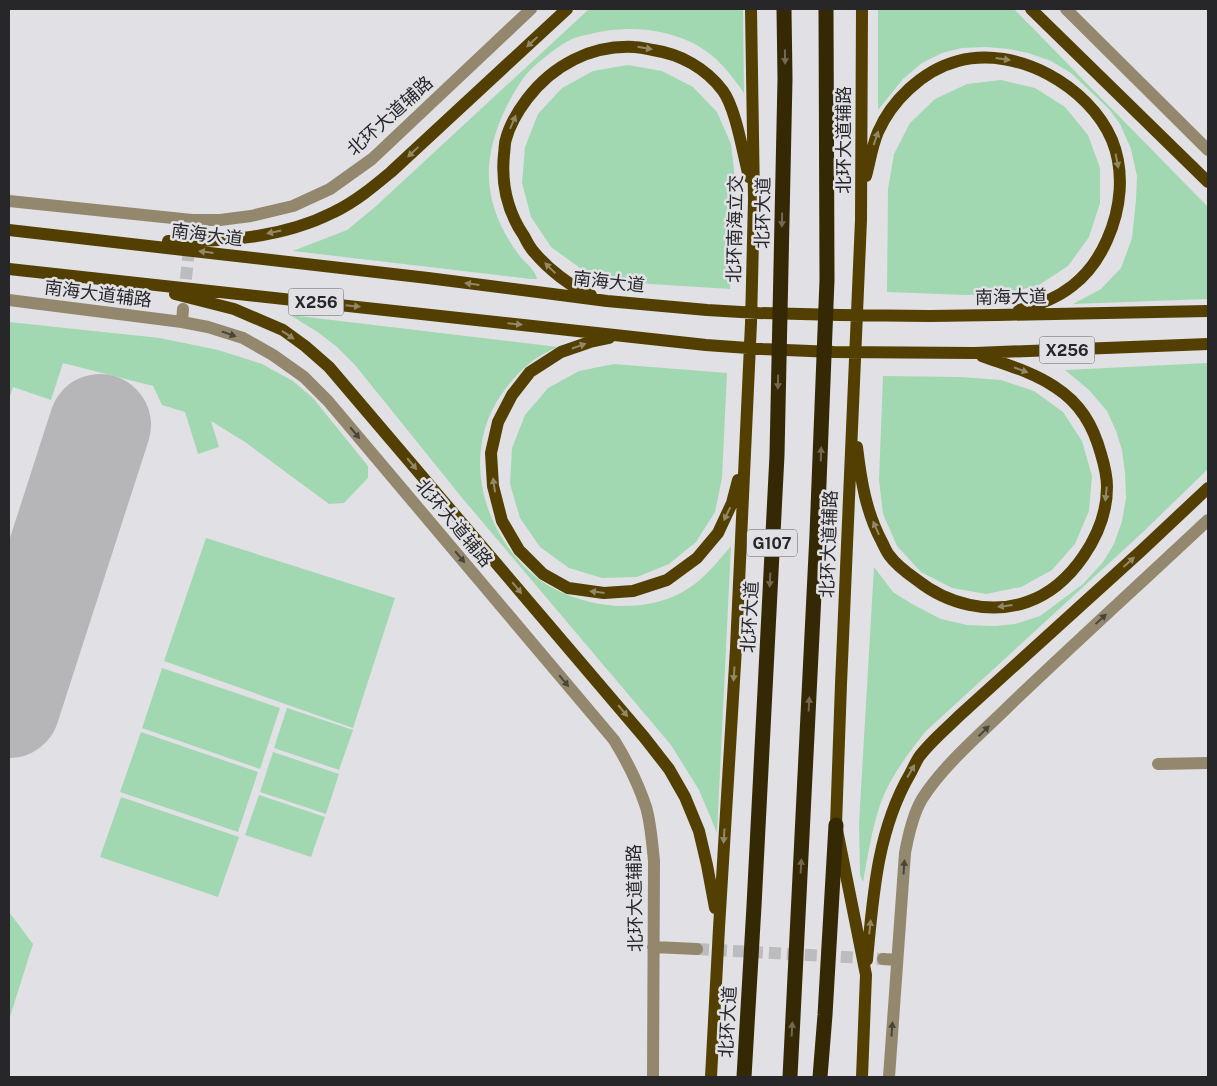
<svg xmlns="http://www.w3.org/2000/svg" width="1217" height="1086" font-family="'Public Sans','Noto Sans SC',sans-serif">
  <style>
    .green { fill: #a2d8b1 }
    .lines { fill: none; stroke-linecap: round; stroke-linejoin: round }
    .runway { stroke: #b6b6b9; stroke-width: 102 }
    .minor-tunnel { stroke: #bcbcbf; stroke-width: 12; stroke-dasharray: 12 6; stroke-linecap: butt }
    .minor { stroke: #93886d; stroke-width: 12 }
    .major { stroke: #523f01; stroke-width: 12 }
    .highway { stroke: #352804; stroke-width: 15 }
    .oneway { fill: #928868 }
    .oneway2 { fill: #716953 }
    .oneway3 { fill: #47443d }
    .labels { text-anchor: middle; stroke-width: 5; stroke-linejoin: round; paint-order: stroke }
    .shield { fill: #e1e1e5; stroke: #5f5f61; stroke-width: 1 }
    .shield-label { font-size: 16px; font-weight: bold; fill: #272729 }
    .street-label { font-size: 18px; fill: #272729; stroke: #e1e1e5 }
  </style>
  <rect width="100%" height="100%" fill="#e1e1e5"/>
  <path class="green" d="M589,9H743L744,93C730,73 716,55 693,43C661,27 621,25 586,35C581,36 576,37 572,39C557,46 531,67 522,80C505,105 491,137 489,167C487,199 500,230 519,255C525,263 535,269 537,279H531L293,251L347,230L375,207Z
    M878,9H1014L1208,207V299L1073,304L1101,289L1121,268L1132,238L1136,200L1137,176L1131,149L1120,124L1109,109L1071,73L1051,61L1028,53L1009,49L986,47L962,48L942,53L922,63L903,79L878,110Z
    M628,65L662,71L693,87L717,112L731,144L735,179L730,289L650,284L613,279L580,268L551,247L531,217L522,183L525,147L538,114L562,88L593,71Z
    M1001,80L1035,88L1065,107L1088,135L1100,168V203L1089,237L1068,266L1039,285L1004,294L965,295L887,292L888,189L894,154L910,123L935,99L967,84Z
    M290,315L558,347C533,357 517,372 501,395C462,452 481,527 530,572C552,593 590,605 620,606C645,606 668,602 689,588C706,577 718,561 731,546L717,833L699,790L671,745L463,499L355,365L337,347L319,333Z
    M9,322L160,338L218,350L262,364L293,381L313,398L368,466V478L344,503L329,504L245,442L211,421L219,447L198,454L185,412L162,405L153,386L63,363L51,400L13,387L9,399Z
    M1208,363V469L1142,533L925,732C908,754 891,776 881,802C872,828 868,855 863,882L860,875L859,823L874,567L893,592L912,604L941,619L967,625L995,626L1015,624L1040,616L1083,584L1103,562L1114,544L1122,521L1126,498L1125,473L1122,450L1116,431L1107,411L1089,390L1065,370Z
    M614,364L727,373L722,478L715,512L696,542L669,564L637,577L602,578L569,568L540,547L520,518L510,484L512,448L525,415L548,388L579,371Z
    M883,376L961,377L1001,380L1034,391L1063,412L1082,441L1092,476L1089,511L1075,544L1052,570L1021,587L986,594L952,588L921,572L897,546L883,514L879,480Z
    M206,538L395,598L353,728L164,661Z
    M162,668L280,708L260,769L142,728Z
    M287,708L353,730L339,770L274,748Z
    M141,732L258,772L238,832L120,792Z
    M273,752L339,774L326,814L260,792Z
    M259,795L325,817L311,857L245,835Z
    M121,797L239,837L218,897L100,857Z
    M9,912L33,944L9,1020Z"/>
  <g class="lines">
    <path class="runway" d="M9,707L100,425"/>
    <path class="minor-tunnel" d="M184,297L190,240
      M697,949L883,959"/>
    <path class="minor" d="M1066,9L1208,150
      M9,201L192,220H220L251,216L293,206L330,189L372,159L531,9
      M191,232L192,220
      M9,300L182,322L208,327L243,338L273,355L304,377L328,401L614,740C627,761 638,783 646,807C651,824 652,843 654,861L653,1077
      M182,322L183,309
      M1158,764L1208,763
      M653,947L697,949
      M883,959L897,960
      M889,1077L905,853C908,837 913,814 922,799C944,764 984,731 1013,702C1077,641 1143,581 1208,520"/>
    <path class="major" d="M1031,9L1208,182
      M866,176C870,161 872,146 878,132C885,116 896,101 909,89C923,76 939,66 958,61C1016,45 1089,86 1112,140C1125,172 1121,209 1107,240C1090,279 1061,300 1019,310
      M9,230L428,278L607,301L707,310L758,313L840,315L930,316L997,315L1208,311
      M168,241C224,242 283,238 334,212C355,202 373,187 391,172L567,9
      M9,269L706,345L762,349L834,352L975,353L1208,344
      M175,294L234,309L283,330L305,346L329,367L644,737L669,769L685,797L699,831L707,865L715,908
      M591,295C571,287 548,269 534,252C530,248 527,242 524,236C507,211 501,184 504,154C505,149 504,144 506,139C510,124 518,111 527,99C553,65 591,45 634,47C640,47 647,49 653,50C680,54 706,68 723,91C736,109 743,154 749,177
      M609,338L590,342L561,352L530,372L512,395L498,422L491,453L493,486L502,521L519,550L543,574L568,588L604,593L633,591L667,580L697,558L718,533L732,503L738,480
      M857,447C861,481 866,512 882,542C884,546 886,551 889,555C896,565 907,573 917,580C947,604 990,615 1027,602C1071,587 1107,533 1107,487C1107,476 1104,464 1101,454C1093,425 1080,403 1055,387C1033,372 1007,365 982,356
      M867,960C873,896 877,831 910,774C913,769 915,763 919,757C930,742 946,729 959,716L1141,551L1208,488
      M711,1077L719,928L736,648L751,323L754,199L751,9
      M862,1077L866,975L836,825L841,684L861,220L862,9"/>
    <path class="highway" d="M744,1077L754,906L777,455L785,79L784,9
      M790,1077L817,534L827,280L826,9
      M820,1077L825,1015L836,825"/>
  </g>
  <defs><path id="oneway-solid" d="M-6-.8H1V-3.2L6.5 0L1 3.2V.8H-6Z" transform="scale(1.25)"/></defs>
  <g class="oneway">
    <use href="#oneway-solid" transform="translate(532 42) rotate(137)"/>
    <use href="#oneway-solid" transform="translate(645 48) rotate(10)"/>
    <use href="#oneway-solid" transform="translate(1003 59) rotate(8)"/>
    <use href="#oneway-solid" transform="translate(513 122) rotate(-67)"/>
    <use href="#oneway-solid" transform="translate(876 138) rotate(-71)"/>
    <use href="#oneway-solid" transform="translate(413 152) rotate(137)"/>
    <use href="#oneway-solid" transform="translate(1117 161) rotate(79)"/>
    <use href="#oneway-solid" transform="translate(274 232) rotate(168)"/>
    <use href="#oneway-solid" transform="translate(206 252) rotate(-173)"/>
    <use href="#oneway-solid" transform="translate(550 268) rotate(-136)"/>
    <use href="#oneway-solid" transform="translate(472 284) rotate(-173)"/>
    <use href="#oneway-solid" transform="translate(353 306) rotate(6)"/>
    <use href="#oneway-solid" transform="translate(515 324) rotate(6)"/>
    <use href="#oneway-solid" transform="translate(288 335) rotate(34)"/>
    <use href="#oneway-solid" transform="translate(579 346) rotate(-19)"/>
    <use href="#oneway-solid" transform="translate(1021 370) rotate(20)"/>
    <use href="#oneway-solid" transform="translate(412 464) rotate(50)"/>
    <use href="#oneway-solid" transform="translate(494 485) rotate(-98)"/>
    <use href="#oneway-solid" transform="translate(1106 494) rotate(96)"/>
    <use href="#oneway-solid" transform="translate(727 514) rotate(116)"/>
    <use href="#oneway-solid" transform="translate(876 528) rotate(-114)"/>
    <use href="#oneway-solid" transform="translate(1129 562) rotate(-42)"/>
    <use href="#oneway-solid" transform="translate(517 588) rotate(50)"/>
    <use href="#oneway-solid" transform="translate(597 592) rotate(-173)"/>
    <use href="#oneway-solid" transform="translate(1005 606) rotate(173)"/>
    <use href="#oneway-solid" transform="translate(734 674) rotate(94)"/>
    <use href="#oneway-solid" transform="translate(623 711) rotate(50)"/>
    <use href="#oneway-solid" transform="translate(911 771) rotate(-60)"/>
    <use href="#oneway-solid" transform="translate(724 836) rotate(94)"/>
    <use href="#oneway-solid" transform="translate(870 927) rotate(-84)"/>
  </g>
  <g class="oneway2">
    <use href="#oneway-solid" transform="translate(785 57) rotate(89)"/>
    <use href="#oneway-solid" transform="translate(782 220) rotate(91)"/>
    <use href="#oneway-solid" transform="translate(778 382) rotate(91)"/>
    <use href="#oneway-solid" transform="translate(821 454) rotate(-88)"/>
    <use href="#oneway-solid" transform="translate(770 580) rotate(93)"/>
    <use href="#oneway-solid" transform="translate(809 704) rotate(-87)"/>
    <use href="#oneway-solid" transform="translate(801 866) rotate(-87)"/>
    <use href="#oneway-solid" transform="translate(792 1029) rotate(-87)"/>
  </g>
  <g class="oneway3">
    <use href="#oneway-solid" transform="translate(229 334) rotate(19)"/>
    <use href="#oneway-solid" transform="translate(355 433) rotate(50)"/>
    <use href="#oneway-solid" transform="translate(460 557) rotate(50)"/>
    <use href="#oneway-solid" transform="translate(1101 619) rotate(-43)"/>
    <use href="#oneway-solid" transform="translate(564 681) rotate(50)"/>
    <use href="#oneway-solid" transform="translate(984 731) rotate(-44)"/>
    <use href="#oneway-solid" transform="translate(904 867) rotate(-86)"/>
    <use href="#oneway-solid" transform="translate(892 1029) rotate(-86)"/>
  </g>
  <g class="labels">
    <g class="shield">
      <rect x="288.5" y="288.5" width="55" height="27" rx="4"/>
      <rect x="1039.5" y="336.5" width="55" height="27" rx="4"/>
      <rect x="747" y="529.5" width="50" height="27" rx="4"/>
    </g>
    <g class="shield-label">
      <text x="316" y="308">X256</text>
      <text x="1067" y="356">X256</text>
      <text x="772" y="549">G107</text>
    </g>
    <g class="street-label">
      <text transform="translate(390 116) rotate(-42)" y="6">北环大道辅路</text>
      <text transform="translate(844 140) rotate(-90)" y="6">北环大道辅路</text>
      <text transform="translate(763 213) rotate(-89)" y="6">北环大道</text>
      <text transform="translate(735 229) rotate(-89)" y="6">北环南海立交</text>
      <text transform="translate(207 235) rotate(7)" y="6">南海大道</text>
      <text transform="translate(609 282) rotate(6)" y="6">南海大道</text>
      <text transform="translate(98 294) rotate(7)" y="6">南海大道辅路</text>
      <text transform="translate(1011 297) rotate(-1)" y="6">南海大道</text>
      <text transform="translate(454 523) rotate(50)" y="6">北环大道辅路</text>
      <text transform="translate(829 544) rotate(-88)" y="6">北环大道辅路</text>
      <text transform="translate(750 617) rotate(-87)" y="6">北环大道</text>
      <text transform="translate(635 898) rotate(-91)" y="6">北环大道辅路</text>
      <text transform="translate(728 1022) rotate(-87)" y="6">北环大道</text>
    </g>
  </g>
  <rect width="1217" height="1086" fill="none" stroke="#272729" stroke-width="20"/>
</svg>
